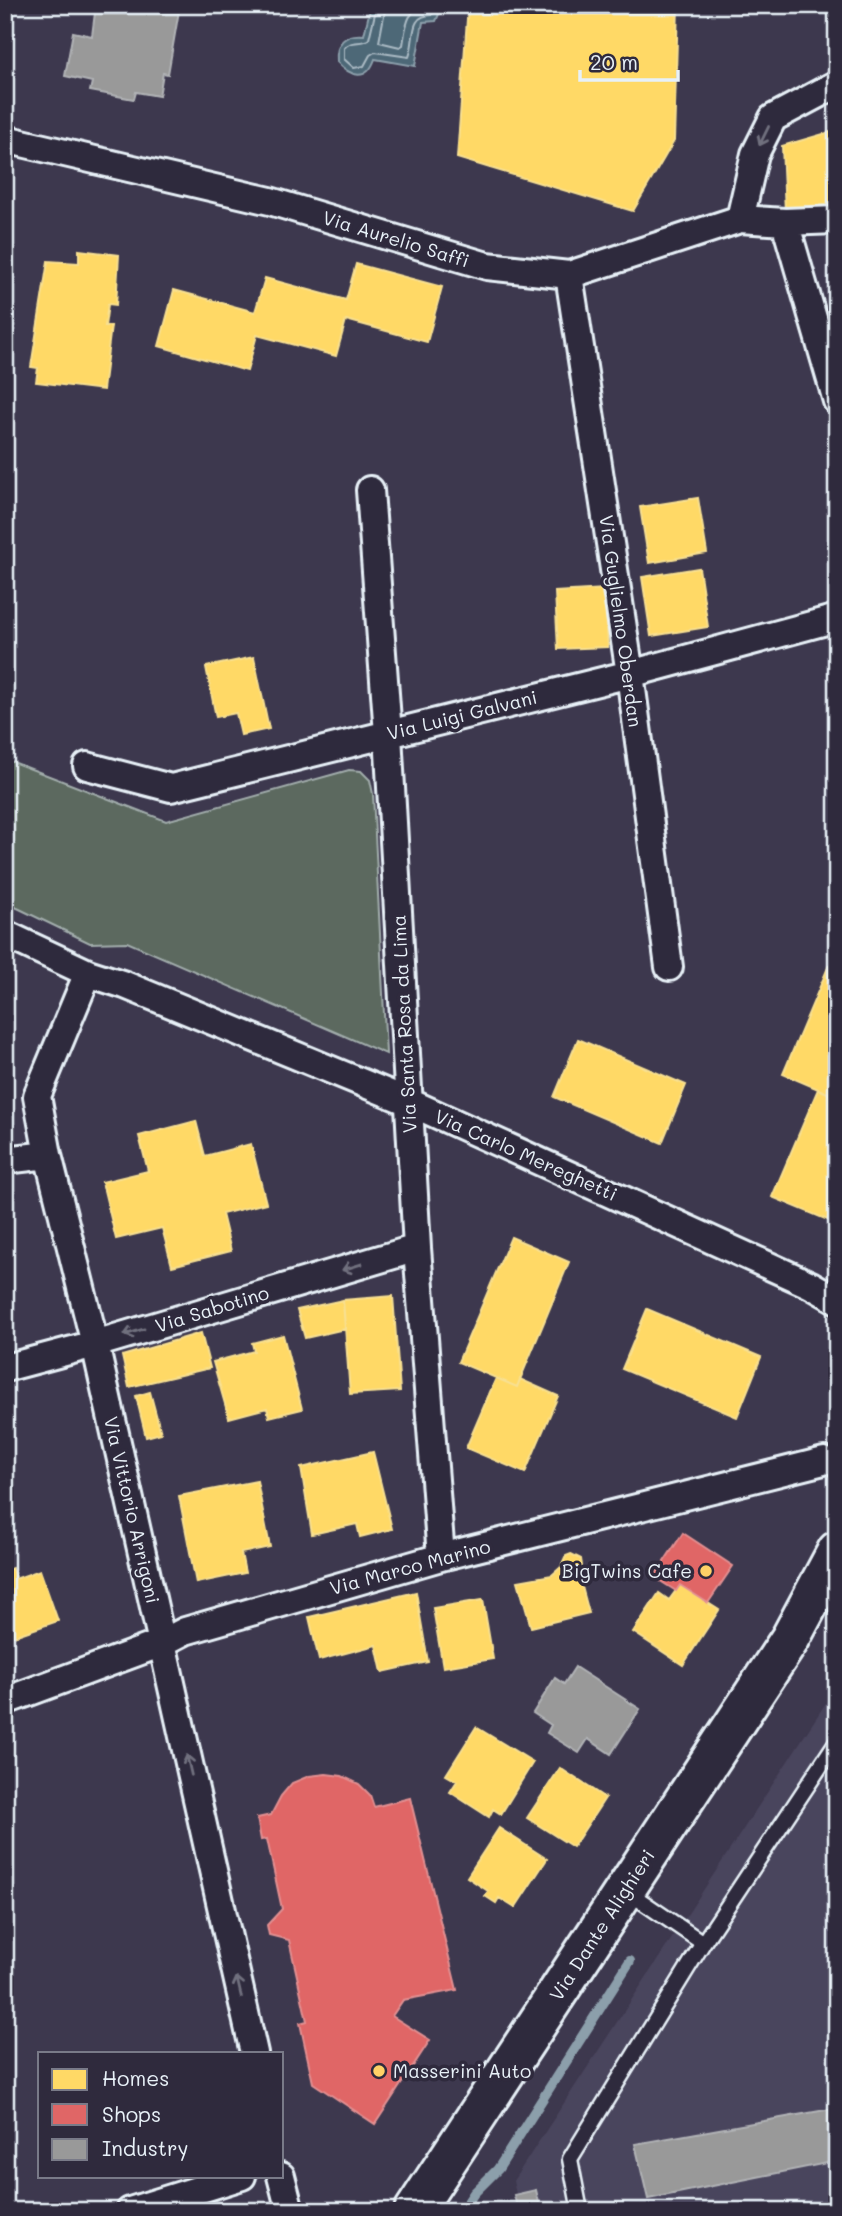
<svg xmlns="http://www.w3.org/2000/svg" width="842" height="2216" font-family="Mali,sans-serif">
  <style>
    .built { fill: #4a455d }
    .green { fill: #5b695f; stroke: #a2adac; stroke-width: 2 }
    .water { fill: #4e6877; stroke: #8c9fab; stroke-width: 2 }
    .homes { fill: #ffd966; stroke: #f8e092; stroke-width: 2 }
    .shops { fill: #e06666; stroke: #e29092; stroke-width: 2 }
    .industry { fill: #999; stroke: #b1b3b6; stroke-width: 2 }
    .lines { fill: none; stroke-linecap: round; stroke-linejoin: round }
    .shore { stroke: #aabac4; stroke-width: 2 }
    .stream { stroke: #8c9fab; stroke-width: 10 }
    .lane-casing { stroke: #e8f1f8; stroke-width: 19 }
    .street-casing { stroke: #e8f1f8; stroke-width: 32 }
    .primary-casing { stroke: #e8f1f8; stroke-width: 44 }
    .lane { stroke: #2f2a3d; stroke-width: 14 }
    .street { stroke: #2f2a3d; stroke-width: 26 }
    .primary { stroke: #2f2a3d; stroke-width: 38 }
    .oneway { stroke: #70707e }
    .poi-dot { fill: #ffd166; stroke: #2f2a3d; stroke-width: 2.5 }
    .labels { text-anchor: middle; stroke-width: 7; stroke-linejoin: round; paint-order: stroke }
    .street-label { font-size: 19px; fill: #e8f1f8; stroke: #2f2a3d }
    .poi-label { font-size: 19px; fill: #e8f1f8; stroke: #2f2a3d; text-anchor: end }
  </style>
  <rect width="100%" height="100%" fill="#3d384e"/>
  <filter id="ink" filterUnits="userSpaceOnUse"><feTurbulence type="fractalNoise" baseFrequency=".0143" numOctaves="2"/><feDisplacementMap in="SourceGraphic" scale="14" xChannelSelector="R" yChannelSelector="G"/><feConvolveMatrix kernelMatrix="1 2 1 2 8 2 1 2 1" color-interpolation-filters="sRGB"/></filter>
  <g filter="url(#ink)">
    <path class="built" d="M837,1686V2211H520L513,2181Z"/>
    <path class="green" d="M5,759L166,821L349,770L361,771L370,780L373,794L386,1054L127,942L90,943L5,902Z"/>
    <path class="water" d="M371,5H443L436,21L423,22L415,66L375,59C367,82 351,77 337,62C335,43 345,33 364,35Z"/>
    <path class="homes" d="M468,5H678L674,141L633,211L457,158Z
      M837,130V210L785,212L782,146Z
      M79,250L119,255L116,305L108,304L105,326H111L103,390L36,382L38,368L31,367L48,261L79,263Z
      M356,264L442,287L427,342L346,320L336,356L257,335L247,371L159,346L174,290L255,312L265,278L346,300Z
      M698,498L707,553L649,563L640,507Z
      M699,568L708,627L651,636L642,577Z
      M605,589L608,647L558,649L555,592Z
      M254,657L269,729L241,735L236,713L216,717L206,667Z
      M829,965L837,969V1097L783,1074Z
      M578,1039L686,1085L662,1143L554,1097Z
      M818,1089L837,1097V1204L830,1221L772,1197Z
      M196,1121L205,1156L251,1144L266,1203L222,1214L231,1251L172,1266L162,1228L116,1239L102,1182L148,1171L139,1136Z
      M511,1237L569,1262L517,1387L458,1362Z
      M393,1296L400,1391L350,1394L343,1300Z
      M343,1300L345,1329L305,1338L297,1310Z
      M647,1309L761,1357L737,1417L622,1369Z
      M201,1333L210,1368L129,1387L122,1356Z
      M283,1335L302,1409L269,1417L267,1408L229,1418L213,1362L254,1351L252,1343Z
      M496,1378L517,1387L520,1379L558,1396L525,1473L466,1448Z
      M150,1392L161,1433L146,1437L136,1396Z
      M373,1452L392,1529L360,1537L357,1524L312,1534L301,1468Z
      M257,1481L270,1547L241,1553L245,1573L196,1583L179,1496Z
      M571,1554L581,1559L582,1566L578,1572L589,1613L531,1627L518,1581L552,1575L561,1567L566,1556Z
      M12,1568L15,1579L40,1570L58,1621L5,1639V1571Z
      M680,1585L719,1610L683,1665L633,1632L659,1593L669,1600Z
      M416,1592L428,1662L382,1672L376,1645L319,1660L309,1617Z
      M483,1600L493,1659L443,1667L433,1608Z
      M476,1727L533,1762L501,1814L493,1809L489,1817L450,1792L457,1781L446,1775Z
      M560,1768L605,1798L573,1847L527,1818Z
      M499,1828L547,1859L515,1908L499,1898L496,1903L485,1896L488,1891L467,1877Z"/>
    <path class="shops" d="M683,1533L733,1566L708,1603L680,1585L676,1591L654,1577Z
      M326,1774L342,1776L359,1784L370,1795L374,1807L410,1798L457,1990L403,2000L392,2016L430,2040L375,2124L313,2083L300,2023L307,2021L289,1940L269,1935L267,1925L282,1909L267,1839L261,1840L257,1818L271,1815L281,1796L292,1783L309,1776Z"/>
    <path class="industry" d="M96,5H180L168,74L163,73L159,96L136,92L134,99L90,91L92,82L65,76L73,32L92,36Z
      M575,1667L640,1709L611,1754L588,1739L579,1753L547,1733L551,1725L533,1713L555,1678L564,1684Z
      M837,2108V2161L648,2199L635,2144Z
      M536,2190L541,2211H518L514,2195Z"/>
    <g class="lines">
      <path class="shore" d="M377,5L369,39C361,45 352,39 344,48V59L354,68L364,66L370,55L375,52L409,57C416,38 408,15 432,15L437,5
        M386,5L379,42L400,47L403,45C406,27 406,9 427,5"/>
      <path class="stream" d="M462,2211L474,2193L498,2169L630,1961"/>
      <g class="lane-casing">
        <path id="lane" d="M703,1943L837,1741
          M580,2211L570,2159L703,1943L625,1890
          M827,2211L837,2209"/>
      </g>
      <g class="street-casing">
        <path id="street" d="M5,139L270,201L487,266L569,275L740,219L785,222L837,220
          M740,219L755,154L773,118L837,84
          M785,222L837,401
          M569,275L630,674L669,967
          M370,490L388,734L417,1248L441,1557
          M87,766L171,788L630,674L837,618
          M5,934L88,973L125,985L409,1102L811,1285L837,1300
          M88,973L37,1096L48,1155L95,1344L254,2053
          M5,1160L48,1155
          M5,1368L95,1344L417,1248
          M5,1701L162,1643L185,1631L441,1557L824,1461
          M281,2176L290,2211
          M130,2211L242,2176"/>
      </g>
      <g class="primary-casing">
        <path id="primary" d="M414,2211L790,1639L837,1551"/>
      </g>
      <use href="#lane" class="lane"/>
      <use href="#street" class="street"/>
      <use href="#primary" class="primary"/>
    </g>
    <defs><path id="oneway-shaft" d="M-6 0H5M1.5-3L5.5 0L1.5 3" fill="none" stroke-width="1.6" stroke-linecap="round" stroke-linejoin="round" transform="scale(1.75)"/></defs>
    <g class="oneway">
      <use href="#oneway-shaft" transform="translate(764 136) rotate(116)"/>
      <use href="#oneway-shaft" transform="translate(352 1267) rotate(163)"/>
      <use href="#oneway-shaft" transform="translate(134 1332) rotate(163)"/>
      <use href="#oneway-shaft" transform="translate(189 1765) rotate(-103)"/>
      <use href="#oneway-shaft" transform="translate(239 1987) rotate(-103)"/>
    </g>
  </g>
  <g class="poi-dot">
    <circle cx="706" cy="1571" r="7"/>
    <circle cx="379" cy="2071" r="7"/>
  </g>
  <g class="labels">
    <g class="street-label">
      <text transform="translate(396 239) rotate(17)" y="7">Via Aurelio Saffi</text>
      <text transform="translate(621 621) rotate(82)" y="7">Via Guglielmo Oberdan</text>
      <text transform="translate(462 715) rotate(-14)" y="7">Via Luigi Galvani</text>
      <text transform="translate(404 1024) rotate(-93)" y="7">Via Santa Rosa da Lima</text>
      <text transform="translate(526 1155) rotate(24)" y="7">Via Carlo Mereghetti</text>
      <text transform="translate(212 1309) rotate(-17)" y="7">Via Sabotino</text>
      <text transform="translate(132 1510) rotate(77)" y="7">Via Vittorio Arrigoni</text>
      <text transform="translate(410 1567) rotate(-15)" y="7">Via Marco Marino</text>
      <text transform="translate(602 1925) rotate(-57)" y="7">Via Dante Alighieri</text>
    </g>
    <g class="poi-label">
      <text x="692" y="1578">BigTwins Cafe</text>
      <text x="393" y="2078" text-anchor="start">Masserini Auto</text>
    </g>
  </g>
  <rect width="842" height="2216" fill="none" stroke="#2f2a3d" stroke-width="28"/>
  <rect x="14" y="14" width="814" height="2188" fill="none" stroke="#e8f1f8" stroke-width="2.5" filter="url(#ink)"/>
  <rect x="38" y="2052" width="245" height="126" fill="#2f2a3d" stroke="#797a88" stroke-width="2"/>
  <rect x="52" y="2069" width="35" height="21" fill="#ffd966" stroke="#797a88" stroke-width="2"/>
  <text x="102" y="2086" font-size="21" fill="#e8f1f8">Homes</text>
  <rect x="52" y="2104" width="35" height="21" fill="#e06666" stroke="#797a88" stroke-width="2"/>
  <text x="102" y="2122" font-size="21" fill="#e8f1f8">Shops</text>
  <rect x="52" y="2139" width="35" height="21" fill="#999999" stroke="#797a88" stroke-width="2"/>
  <text x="102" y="2156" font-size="21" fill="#e8f1f8">Industry</text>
  <path d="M580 70v10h98v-10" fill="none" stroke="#e8f1f8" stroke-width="3.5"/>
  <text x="590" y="70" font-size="21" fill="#e8f1f8" stroke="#2f2a3d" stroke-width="5" paint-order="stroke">20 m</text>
</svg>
